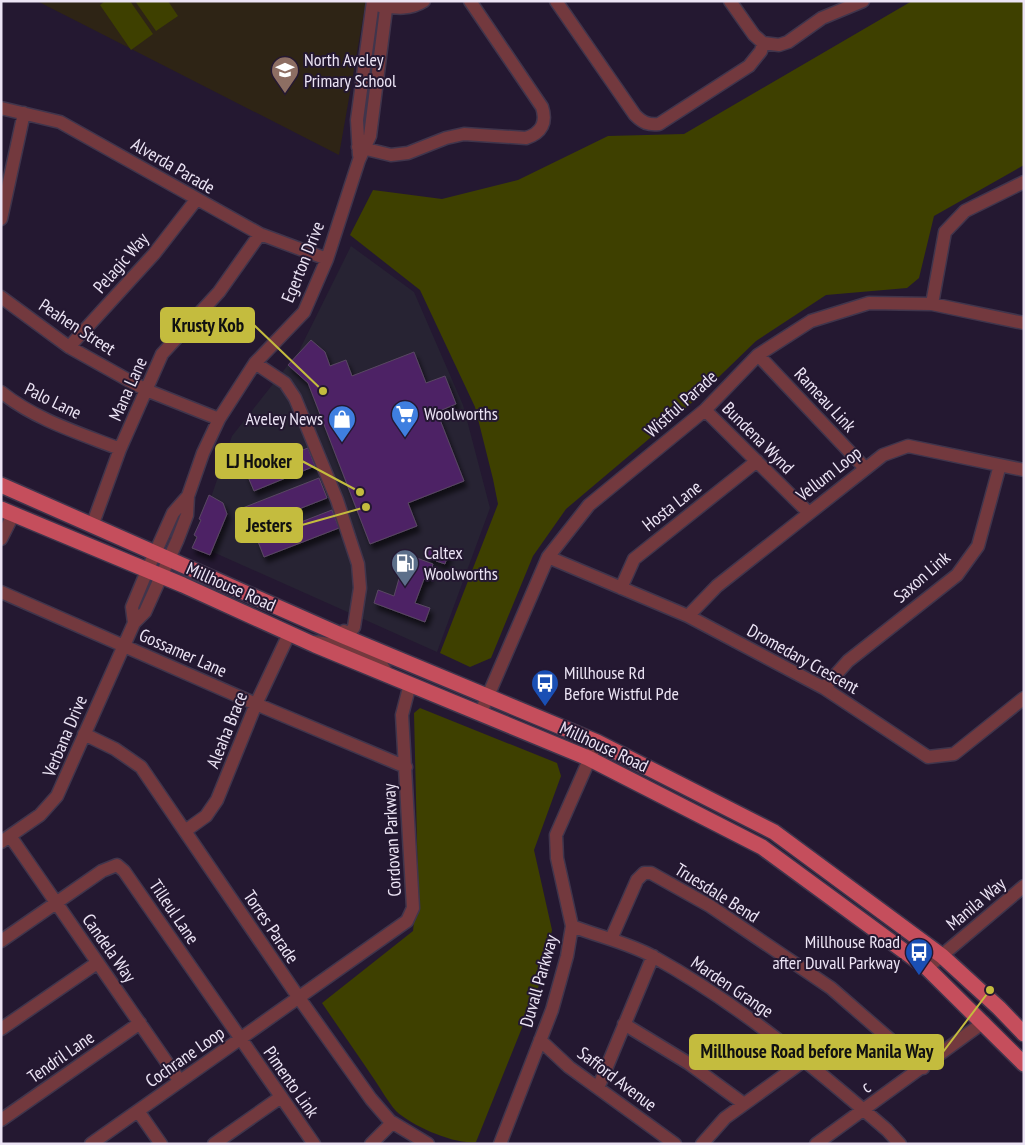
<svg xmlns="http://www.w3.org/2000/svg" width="1025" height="1145" font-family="'PT Sans Narrow',sans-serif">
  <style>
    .commercial { fill: #272333 }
    .education { fill: #2e2415 }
    .green { fill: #3e4000 }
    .building { fill: #4e2165; stroke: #594863; filter: url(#shadow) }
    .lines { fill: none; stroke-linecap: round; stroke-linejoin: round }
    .minor-casing { stroke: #40354c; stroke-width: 15 }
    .major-casing { stroke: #40354c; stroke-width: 18 }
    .minor { stroke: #73393e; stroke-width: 12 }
    .major { stroke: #c54e5c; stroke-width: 15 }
    .labels { text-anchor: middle; stroke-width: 4; stroke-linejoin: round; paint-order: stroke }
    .poi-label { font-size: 18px; fill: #ece4f5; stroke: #241831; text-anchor: start }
    .street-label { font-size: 18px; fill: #ece4f5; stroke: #241831 }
    .leader { fill: none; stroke: #c4bc3e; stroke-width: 2 }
    .callout-dot { fill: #c4bc3e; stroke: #241831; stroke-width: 2 }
    .callout { fill: #c4bc3e; stroke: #c4bc3e; stroke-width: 2 }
    .callout-label { font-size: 19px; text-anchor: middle; font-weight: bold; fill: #111 }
  </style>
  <defs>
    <filter id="shadow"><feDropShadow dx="3" dy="5.5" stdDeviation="2.5" flood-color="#0009"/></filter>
  </defs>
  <rect width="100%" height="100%" fill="#241831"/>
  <path class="commercial" d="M351,246L414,292L463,405L490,508L437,652L195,544L232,436L299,351Z"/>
  <path class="education" d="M37,1H366L339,155L100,33Z"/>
  <path class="green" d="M105,1H130L153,34L131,50L100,5Z
    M135,1H168L178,16L156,31Z
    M912,1H1024V165L934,216L919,278L907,288L826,295L756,341L695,400L566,509L533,556L491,658L470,667L440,653L498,504L493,479L475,407L420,290L350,235L373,190L442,199L518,180L608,136L684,134Z
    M420,708L557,763L561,776L534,850L552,930L540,983L476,1142C455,1145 412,1126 396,1111C388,1102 381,1089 374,1079C357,1054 339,1028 322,1003L413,931L418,884L414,713Z"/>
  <path class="building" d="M311,340L325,352L330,366L346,360L352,376L414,352L426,383L445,376L456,404L437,412L464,481L408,503L417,526L370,544L308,383L288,365Z
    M308,448L315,466L254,491L246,472Z
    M319,478L327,498L248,529L240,509Z
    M209,495L223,503L227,514L210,555L192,548L197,537L194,535L201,520L199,519Z
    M332,510L339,528L264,557L257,539Z
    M429,549L437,552L434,560L426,557Z
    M440,549L449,552L445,564L436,561Z
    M406,554L433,564L428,580L424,579L415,603L430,608L425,622L374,603L378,590L394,596Z"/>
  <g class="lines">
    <g class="minor-casing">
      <path id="minor" d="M556,1L635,115C643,123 648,125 659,124L749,66L761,51L763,43
        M730,1L754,35L763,43L779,45L788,42L822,18L863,1
        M380,6C396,8 410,10 424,1
        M1,108L60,122L260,234L327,259
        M358,147L391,155L408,153L446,138L464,134L526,138C542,133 547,122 542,107L470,1
        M359,155L357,120L373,1
        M1,219L24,113
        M1,297L69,347L146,390L219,419
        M932,304L945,232L965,211L1024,182
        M69,347L154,254L196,200
        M758,355L865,468
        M255,363L285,383L295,398L337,500L358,564L360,588L354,627L347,637L329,644L314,642
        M1,392C36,420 79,433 120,449
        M705,410L809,513
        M92,526L120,449L162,354L219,292L260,234
        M1,539L13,515
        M548,557L688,616L824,688L928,757L954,754L1024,698
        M621,588L634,559L757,461
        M1,592L256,704L406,767
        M688,616L717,586L883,455L908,446L1024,470
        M134,623L132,607L147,571L173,513L188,496
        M344,631C338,653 370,655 381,664C383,667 386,672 388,675
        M824,688L848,661L957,575L978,546L1000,465
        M481,712L548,557L589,505L705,410L758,355L811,321L869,303L932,304L1024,323
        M84,734L115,749L141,767L299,998L371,1099L390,1121L428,1144
        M185,831L206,816L217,800L256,704L289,634
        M10,836L179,1080
        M1,842L40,815L57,796L134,623L145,612L177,541L187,515L188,496L203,453L219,419L255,363L304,312L327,259L359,160L370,136L387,1
        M572,926C600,937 629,943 654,957C739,1004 814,1067 887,1130L900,1144
        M611,939L637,880L644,873H651L710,906L831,988L923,1068
        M1,941L102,871L117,865L124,871L314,1144
        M927,968L1024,886
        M624,1024L688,1063L744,1104
        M1,1029L97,963
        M540,1040L569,1067L675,1144
        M598,1088L653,956
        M138,1111L161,1144
        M1,1120L140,1023
        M91,1144L407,921L413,908L402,715L410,684
        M214,1144L281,1097
        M371,1144L392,1123
        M500,1144L552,1010L567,956L572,926L557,858L556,835L597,742
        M702,1144L725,1118L805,1060
        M816,1144L984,1022"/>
    </g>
    <g class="major-casing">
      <path id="major" d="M1,485L343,636L597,742L774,832L942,956L999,1008L1024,1034
        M1,509L183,585L315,645L588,758L762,847L927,968L1024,1064"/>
    </g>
    <use href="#minor" class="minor"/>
    <use href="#major" class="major"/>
  </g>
  <defs>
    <g id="school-pin" transform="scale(1.4375)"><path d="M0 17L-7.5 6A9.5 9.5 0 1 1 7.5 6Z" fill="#8d6e63" stroke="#241831"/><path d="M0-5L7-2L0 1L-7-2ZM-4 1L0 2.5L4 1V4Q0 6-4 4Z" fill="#fff"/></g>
    <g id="supermarket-pin" transform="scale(1.4375)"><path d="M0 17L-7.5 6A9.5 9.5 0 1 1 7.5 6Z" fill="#3f7fe0" stroke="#241831"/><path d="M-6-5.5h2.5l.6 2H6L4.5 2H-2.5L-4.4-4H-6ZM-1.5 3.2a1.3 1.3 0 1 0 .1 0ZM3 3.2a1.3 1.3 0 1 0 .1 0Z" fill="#fff"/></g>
    <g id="shop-pin" transform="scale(1.4375)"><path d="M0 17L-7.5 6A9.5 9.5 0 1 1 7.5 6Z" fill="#3f7fe0" stroke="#241831"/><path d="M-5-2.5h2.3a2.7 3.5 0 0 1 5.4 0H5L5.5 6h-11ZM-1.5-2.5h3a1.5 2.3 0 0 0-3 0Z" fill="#fff"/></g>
    <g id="fuel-pin" transform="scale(1.4375)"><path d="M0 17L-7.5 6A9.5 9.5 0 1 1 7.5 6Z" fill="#5c6f8a" stroke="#241831"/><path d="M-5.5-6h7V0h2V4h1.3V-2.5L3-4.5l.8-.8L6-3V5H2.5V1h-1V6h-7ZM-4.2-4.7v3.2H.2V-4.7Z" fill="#fff"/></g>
    <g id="bus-pin" transform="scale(1.4375)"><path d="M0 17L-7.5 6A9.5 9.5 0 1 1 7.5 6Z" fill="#1a4fb4" stroke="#241831"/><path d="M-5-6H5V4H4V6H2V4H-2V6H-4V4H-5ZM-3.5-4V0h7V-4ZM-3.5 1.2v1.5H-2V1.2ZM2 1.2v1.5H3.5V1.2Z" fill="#fff"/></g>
  </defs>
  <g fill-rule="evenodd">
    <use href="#school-pin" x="285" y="70"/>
    <use href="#supermarket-pin" x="405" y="414"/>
    <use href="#shop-pin" x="342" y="419"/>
    <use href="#fuel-pin" x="405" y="563"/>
    <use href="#bus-pin" x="545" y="683"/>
    <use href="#bus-pin" x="919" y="952"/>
  </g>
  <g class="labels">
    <g class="poi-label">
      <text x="304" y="66">North Aveley<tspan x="304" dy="21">Primary School</tspan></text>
      <text x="424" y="420">Woolworths</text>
      <text x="323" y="425" text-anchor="end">Aveley News</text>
      <text x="424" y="559">Caltex<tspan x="424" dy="21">Woolworths</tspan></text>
      <text x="564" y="679">Millhouse Rd<tspan x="564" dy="21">Before Wistful Pde</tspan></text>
      <text x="900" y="948" text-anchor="end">Millhouse Road<tspan x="900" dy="21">after Duvall Parkway</tspan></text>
    </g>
    <g class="street-label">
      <text transform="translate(173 166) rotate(30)" y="6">Alverda Parade</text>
      <text transform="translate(303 262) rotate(-68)" y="6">Egerton Drive</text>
      <text transform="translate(121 263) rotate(-49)" y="6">Pelagic Way</text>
      <text transform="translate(77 327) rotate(33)" y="6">Peahen Street</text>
      <text transform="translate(128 389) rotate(-66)" y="6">Mana Lane</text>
      <text transform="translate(825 400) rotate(47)" y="6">Rameau Link</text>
      <text transform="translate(53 401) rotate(26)" y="6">Palo Lane</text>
      <text transform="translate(681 404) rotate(-42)" y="6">Wistful Parade</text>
      <text transform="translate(758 438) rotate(45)" y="6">Bundena Wynd</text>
      <text transform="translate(829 474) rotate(-38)" y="6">Vellum Loop</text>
      <text transform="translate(672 506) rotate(-38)" y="6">Hosta Lane</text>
      <text transform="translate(922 577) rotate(-41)" y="6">Saxon Link</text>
      <text transform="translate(231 587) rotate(24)" y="6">Millhouse Road</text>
      <text transform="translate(183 653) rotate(24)" y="6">Gossamer Lane</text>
      <text transform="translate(803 659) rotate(29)" y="6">Dromedary Crescent</text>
      <text transform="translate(227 730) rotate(-68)" y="6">Aleaha Brace</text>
      <text transform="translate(65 736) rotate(-67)" y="6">Verbana Drive</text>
      <text transform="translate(604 747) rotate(25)" y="6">Millhouse Road</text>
      <text transform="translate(392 840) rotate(-93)" y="6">Cordovan Parkway</text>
      <text transform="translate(717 893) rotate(32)" y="6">Truesdale Bend</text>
      <text transform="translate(976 904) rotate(-40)" y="6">Manila Way</text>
      <text transform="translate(174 912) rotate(56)" y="6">Tilleul Lane</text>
      <text transform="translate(271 927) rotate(56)" y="6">Torres Parade</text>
      <text transform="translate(109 948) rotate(55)" y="6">Candela Way</text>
      <text transform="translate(539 981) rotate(-74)" y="6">Duvall Parkway</text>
      <text transform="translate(732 987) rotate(34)" y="6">Marden Grange</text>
      <text transform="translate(61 1057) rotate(-35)" y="6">Tendril Lane</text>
      <text transform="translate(185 1057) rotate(-35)" y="6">Cochrane Loop</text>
      <text transform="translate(617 1079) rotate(37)" y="6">Safford Avenue</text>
      <text transform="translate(291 1082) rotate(55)" y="6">Pimento Link</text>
      <text transform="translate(866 1087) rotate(-35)" y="6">c</text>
    </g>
  </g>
  <path class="leader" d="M323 391L254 325M360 492L302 461M366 507L302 525M990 990L943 1052"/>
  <g class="callout-dot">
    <circle cx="323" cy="391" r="5"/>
    <circle cx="360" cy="492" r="5"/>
    <circle cx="366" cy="507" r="5"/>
    <circle cx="990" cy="990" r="5"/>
  </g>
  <g class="callout">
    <rect x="161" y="308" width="93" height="34" rx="5"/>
    <rect x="216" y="444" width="86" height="34" rx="5"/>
    <rect x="236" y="508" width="66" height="34" rx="5"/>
    <rect x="690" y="1035" width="253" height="34" rx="5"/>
  </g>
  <g class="callout-label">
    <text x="208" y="332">Krusty Kob</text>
    <text x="259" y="468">LJ Hooker</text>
    <text x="269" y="532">Jesters</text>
    <text x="817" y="1058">Millhouse Road before Manila Way</text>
  </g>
  <rect width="1025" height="1145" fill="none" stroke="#ece4f5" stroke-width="5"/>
</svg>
